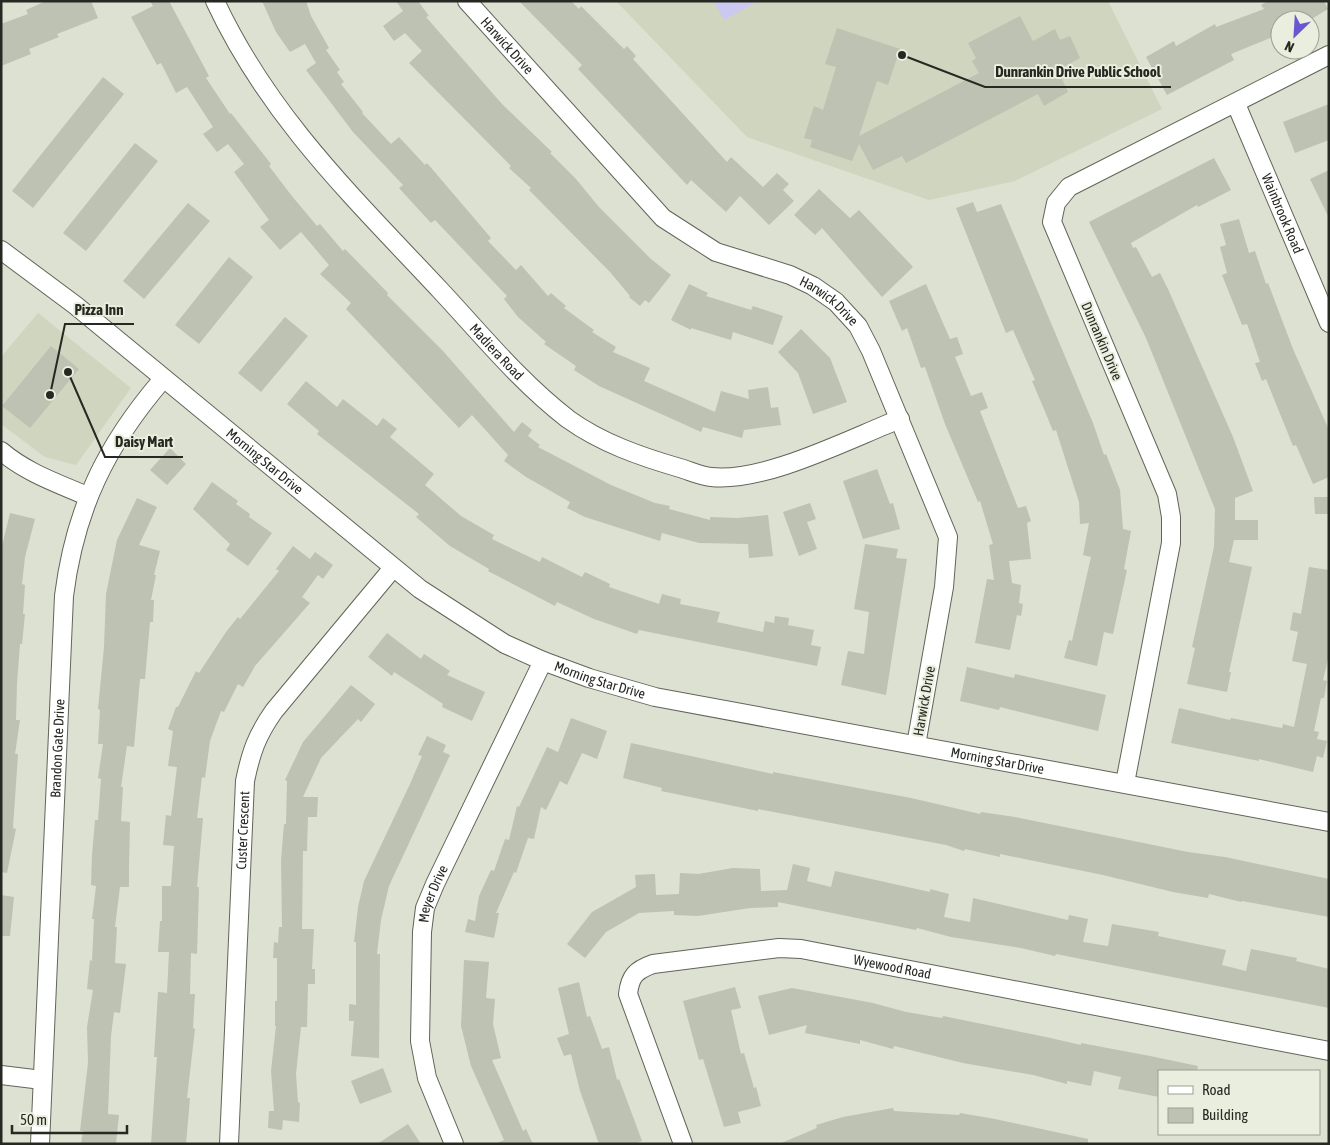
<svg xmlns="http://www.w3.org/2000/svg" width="1330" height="1145" font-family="'Asap Condensed',sans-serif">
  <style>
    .built { fill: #cfd5be }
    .green { fill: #c9c9f2 }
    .building { fill: #bdc2b2 }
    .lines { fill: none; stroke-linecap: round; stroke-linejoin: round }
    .minor-casing { stroke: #616557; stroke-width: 20 }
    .minor { stroke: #fff; stroke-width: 18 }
    .labels { text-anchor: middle; stroke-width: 4; stroke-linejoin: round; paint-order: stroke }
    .street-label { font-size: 14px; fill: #262822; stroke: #eaeede }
    .leader { fill: none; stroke: #262822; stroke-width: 2 }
    .callout-dot { fill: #262822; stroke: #eaeede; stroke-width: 2 }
    .callout-label { font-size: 15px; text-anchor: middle; font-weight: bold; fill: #262822; stroke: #eaeede; stroke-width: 4; stroke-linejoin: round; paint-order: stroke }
  </style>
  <rect width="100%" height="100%" fill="#dce1d1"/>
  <path class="built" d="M616,1H1108L1162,109L1015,181L929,200L747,137Z
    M38,313L131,388L76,465L45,457L1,424V357Z"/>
  <path class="green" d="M714,1H758L724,20Z"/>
  <path class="building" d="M46,1H91L98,18L57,34L59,37L29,49L31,54L1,66V24L28,14L26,10Z
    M150,1H169L209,76L206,78L230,114L231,113L271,164L269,166L291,195L317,226L320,224L343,251L345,249L388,293L387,295L443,351L514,432L522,422L532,430L528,436L540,445L538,447L611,485L655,503L670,506L669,509L710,520V517L737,518L768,515L773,556L749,558L748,544L699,543L662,533L660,541L585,517L567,508L570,502L526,477L504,461L508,455L472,415L459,428L346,309L351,303L320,274L329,265L301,232L280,250L260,227L269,220L234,172L244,164L228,144L217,152L203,134L213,127L187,87L176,93L161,63L157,65L131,17L153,6Z
    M262,1H306L311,16L329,48L326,50L340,70L337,72L344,82L341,84L363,112L362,113L391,144L399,137L425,165L427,163L491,238L488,241L516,270L521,265L548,296L551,293L566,306L564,308L594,330L592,332L616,347L613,352L650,368L644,381L715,412L721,391L749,399L748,390L768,387L771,408L778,407L781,425L744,430L742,438L703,427L701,432L599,386L574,370L576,366L544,344L546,342L518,317L504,299L507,296L435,220L431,223L399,188L403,185L353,132L306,70L316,63L305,44L290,52L276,32Z
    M396,1H418L429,16L426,17L502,104L552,152L550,153L576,179L599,207L651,259L671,275L649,303L645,300L640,306L629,297L630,296L610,272L529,190L531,188L509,168L511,166L409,63L422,51L405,33L394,41L383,26L403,11Z
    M519,1H571L579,9L581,6L624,49L627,46L636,56L633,59L727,162L731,157L763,187L777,173L789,184L783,190L794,201L769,225L740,196L726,212L691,180L687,185L578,69L582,65Z
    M1268,1H1324L1328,9L1310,20H1280V34L1231,54L1234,60L1167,95L1146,57L1174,41L1176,46L1215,24L1216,27L1264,9L1261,5Z
    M1020,16L1033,41L1055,29L1060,40L1070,36L1080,58L1058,70L1068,92L1044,106L1038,94L906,163L902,156L873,170L859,144L852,161L810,147L812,140L804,138L814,106L823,110L836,67L825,64L837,28L900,49L888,85L877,81L859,136L979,73L972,61L976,58L968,43Z
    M103,77L124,94L33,208L12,191Z
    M1329,104V140L1295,153L1283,122Z
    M135,143L158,161L86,251L63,233Z
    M1214,158L1231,190L1198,207L1197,205L1131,243L1133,248L1136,247L1152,277L1160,273L1168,289L1233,437L1253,491L1235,498V520H1258V540H1234L1229,562L1252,567L1229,672H1231L1227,692L1187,684L1195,648L1192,647L1214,547L1215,509L1146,338L1089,222Z
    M1329,170V218L1310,179Z
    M819,189L850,218L859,210L913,267L882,297L822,228L815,235L794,215Z
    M973,202L977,212L1001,204L1093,423L1104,455L1106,454L1120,490L1123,529L1131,531L1124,569L1127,570L1113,634L1104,632L1097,666L1064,658L1069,640L1072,641L1091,557L1083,555L1089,523L1080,524L1079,502L1056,430L1053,431L1046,414L1032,381L1035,380L1013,330L1006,333L956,208Z
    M188,203L210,221L144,299L123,281Z
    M1239,219L1249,253L1255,251L1266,284L1268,283L1293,349L1329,430V477L1313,484L1296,445L1293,446L1266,379L1262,381L1255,363L1260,362L1247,324L1242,325L1222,275L1227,273L1220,247L1226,245L1220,224Z
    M229,257L253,277L199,344L175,325Z
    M689,284L708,293L706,296L751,310L753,306L783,316L773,345L733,332L731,340L691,328V330L671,320Z
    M926,284L950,339L957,337L963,354L955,357L971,396L982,392L988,408L980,411L1018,508L1026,506L1031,521L1027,523L1031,559L1009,561L1012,583L1021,585L1019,603L1023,604L1021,616L1017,615L1010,650L975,643L987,579L994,580L989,545L993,544L980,501L978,502L945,424L925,367L921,368L907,328L902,331L889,301Z
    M285,317L308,336L261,392L238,373Z
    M801,329L830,358L847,402L813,414L798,373L778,352Z
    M51,346L79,369L30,428L2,406Z
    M306,381L337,407L343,399L377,426L383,418L397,429L390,437L434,474L425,485L461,516L494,535L492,539L540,562L542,557L582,577L585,572L610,584L609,587L659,604L662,594L681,599L680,604L720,612L717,622L763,632L765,621L774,623L775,616L789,618L788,625L814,630L811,645L821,647L817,666L639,630L637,634L594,619L557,602L555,606L488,571L489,569L450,546L416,517L419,514L317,434L319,431L287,404Z
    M170,448L186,464L167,485L150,470Z
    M877,469L890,504L893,503L900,529L863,539L843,481Z
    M212,482L238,501L236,504L250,514L249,517L272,533L248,566L226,550L230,544L193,509Z
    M1314,497H1329V514H1315Z
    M137,498L157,507L139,545L160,551L154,575H156L151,600H154L153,622H150L145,679H140L134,747L127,746L121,787H123L121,821L130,822L129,868V887H120L115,927H117L115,963L126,964L120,1013L114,1012L111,1036L108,1114L119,1115L116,1144H81L83,1131H80L88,1063L87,1027L93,990L87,989L90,960L92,961L94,919H92L96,886L91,885L92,855L95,820H98L101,779L98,778L103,744H98L100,710L98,709L104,647L106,594L117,540Z
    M810,503L816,519L807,522L817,549L799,556L783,512Z
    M10,513L35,519L25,557L22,584L25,585L23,614H25L22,644H20L17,683L16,720H20L15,754H18L13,828L16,829L7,873L1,872V550Z
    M865,544L898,549L896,558L907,559L886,695L841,685L848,651L864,654L869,612L854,609Z
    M293,546L310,559L315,552L333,565L323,579L318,575L302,597L310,603L255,666L243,687L238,684L224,712L221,711L210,741L205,778L202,777L197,818H203L197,887H199L197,954L191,953L190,994H195L193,1028L195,1029L187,1098H190L186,1144H151L157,1057H154L158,992L167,993L169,952H158L160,921H162V886H171L174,846L163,845L166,815L171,816L177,767L168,766L173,731L168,729L176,707H178L196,671L199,673L226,632L238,617L240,619L279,571L276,569Z
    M1309,567L1329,570V655L1323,680L1327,681L1324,698H1321L1314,731L1319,732L1317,739L1327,741L1323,758L1317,756L1313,772L1259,759V761L1171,743L1179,708L1230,720L1231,718L1282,728L1283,724L1294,727L1307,664L1292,661L1298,632L1290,630L1293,612L1301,614Z
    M387,633L421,659L424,654L450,671L447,675L485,692L472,721L442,707L443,704L394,672L392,676L368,657Z
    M967,667L1014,678L1015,674L1106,695L1098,731L1000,707L999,710L960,701Z
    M351,685L375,704L361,722L358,719L321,758L303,797H318L317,817H308L307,851H303L302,929H314L312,969H315V984H308L307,1027H301L296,1074L298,1102L300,1103L299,1122L283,1120L282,1130L268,1128L269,1111H274L271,1071L276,1026H275V1001H277V958H273L274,942L278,943L279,927H282L281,860L284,824H286L287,781L285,780L303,742Z
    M571,718L607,731L597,759L582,753L567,785L560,781L546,810L541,807L534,839L528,838L516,873L514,872L496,913H499L494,938L465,932L468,919L475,921L479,896L491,870L494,871L505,839L509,840L517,806L519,807L547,747L558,752Z
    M427,736L446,745L443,752L450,755L389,886L381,920L377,954H380L379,1058L351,1056L354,1021H349V1004L356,1005V942H354L358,907L364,881L410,784L422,756L418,755Z
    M631,743L773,774V772L911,798L980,814L981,812L1015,817L1188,852L1225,857L1329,879V917L1242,901L1241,902L1209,894L1208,898L1173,892L1103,875L1000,854V857L965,849L964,851L946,845L758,809V811L661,791L662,788L623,778Z
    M793,864L810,868L807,881L831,887L835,871L930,892V889L949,894L944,917L970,922L973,898L1068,920L1069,915L1088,919L1083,942L1108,946L1112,924L1159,932L1158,936L1226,950L1222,965L1246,971L1251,949L1297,958L1296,961L1329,969V1008L1056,954L1055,956L1021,948L951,937L917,928L916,930L778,902V907L750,908L698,916L674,915V911L639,913L606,932L585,958L567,944L592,912L636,887L635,875L655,874L656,895L679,894L680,873L698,874L733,868L760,869L761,891L787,890Z
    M1,895L14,897L10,936H1Z
    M464,960L489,962L486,998L495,999L493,1024L501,1058L492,1060L523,1131L526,1129L533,1144H495L504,1140L471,1066L461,1026Z
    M579,982L587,1017L590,1016L602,1049L609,1047L617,1080L619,1079L642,1141L634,1144H599L580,1091L571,1054L564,1056L557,1038L569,1034L558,988Z
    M735,987L741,1008L731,1010L741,1054L744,1053L754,1088L756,1087L761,1106L738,1112L741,1123L724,1127L703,1059L699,1060L683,1001Z
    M792,988L873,1003L906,1012L942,1018L943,1016L1046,1037L1081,1045V1043L1150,1056L1198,1066L1197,1071H1159V1097L1118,1089L1121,1077L1094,1071L1091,1086L1067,1081V1084L1033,1075L963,1063L894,1046L893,1049L860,1040V1044L805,1033L807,1025L769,1035L758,996Z
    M383,1068L392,1092L360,1104L351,1081Z
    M893,1108L894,1111L959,1115L960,1113L995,1119L1088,1139V1144H779L817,1128L816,1125L843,1117Z
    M408,1124L421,1144H377Z"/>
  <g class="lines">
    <g class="minor-casing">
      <g id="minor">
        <path id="s1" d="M215,1C269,117 354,198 440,290C481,334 520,382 568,419C601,443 642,457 680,468C690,471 701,476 711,477C764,483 849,439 900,419"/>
        <path id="s2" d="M467,1L663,218L716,252L790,275L813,286L836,302L858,326L871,351L948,537L944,587L916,745"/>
        <path id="s3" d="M1236,104L1329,323"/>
        <path id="s4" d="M1,250L75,305L420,589L505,644L543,661L589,678L655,697L1329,822"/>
        <path d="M1,451C27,473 57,483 87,496"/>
        <path d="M1125,783L1171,543V517L1167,494L1052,222L1056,203L1069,187L1329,55"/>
        <path d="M1,1075L42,1080"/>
        <path id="s5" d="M40,1144L64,596C75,509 106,445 163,379"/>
        <path id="s6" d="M229,1144L245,781C251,752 257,735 274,711L393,568"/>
        <path id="s7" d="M454,1144L427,1078L420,1041L422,932L425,908L435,884L543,661"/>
        <path id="s8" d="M683,1144L628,994C630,976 636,970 653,964L779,948L801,949L1329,1051"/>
      </g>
    </g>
    <use href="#minor" class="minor"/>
  </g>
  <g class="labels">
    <g class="street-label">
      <text dy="5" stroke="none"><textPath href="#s2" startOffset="60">Harwick Drive</textPath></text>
      <text dy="5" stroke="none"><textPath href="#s3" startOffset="119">Wainbrook Road</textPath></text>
      <text dy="5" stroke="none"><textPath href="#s2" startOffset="480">Harwick Drive</textPath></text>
      <text transform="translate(1102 341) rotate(67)" y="5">Dunrankin Drive</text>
      <text dy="5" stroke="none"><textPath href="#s1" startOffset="452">Madiera Road</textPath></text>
      <text dy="5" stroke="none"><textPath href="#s4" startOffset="338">Morning Star Drive</textPath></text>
      <text dy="5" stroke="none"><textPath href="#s4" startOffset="742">Morning Star Drive</textPath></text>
      <text transform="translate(924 701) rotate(-80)" y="5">Harwick Drive</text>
      <text dy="5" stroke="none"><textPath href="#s5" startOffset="396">Brandon Gate Drive</textPath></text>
      <text dy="5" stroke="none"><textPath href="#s4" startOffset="1148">Morning Star Drive</textPath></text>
      <text dy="5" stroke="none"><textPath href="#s6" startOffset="314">Custer Crescent</textPath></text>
      <text dy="5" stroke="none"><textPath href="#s7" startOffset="258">Meyer Drive</textPath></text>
      <text dy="5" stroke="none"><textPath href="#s8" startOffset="444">Wyewood Road</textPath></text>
    </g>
  </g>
  <path class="leader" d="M902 55L985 87H1171M50 395L65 324H134M68 372L105 457H183"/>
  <g class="callout-dot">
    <circle cx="902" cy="55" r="5"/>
    <circle cx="50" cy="395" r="5"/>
    <circle cx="68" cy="372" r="5"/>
  </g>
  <g class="callout-label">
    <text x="1078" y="77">Dunrankin Drive Public School</text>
    <text x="99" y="315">Pizza Inn</text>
    <text x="144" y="447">Daisy Mart</text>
  </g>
  <rect width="1330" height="1145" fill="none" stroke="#262822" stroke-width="5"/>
  <rect x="1158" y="1070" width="162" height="65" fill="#eaeede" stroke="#9c9f93"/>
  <rect x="1168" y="1086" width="25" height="8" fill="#ffffff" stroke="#9c9f93"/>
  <text x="1202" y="1095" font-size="15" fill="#262822">Road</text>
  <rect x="1168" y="1108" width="25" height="15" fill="#bdc2b2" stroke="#9c9f93"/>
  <text x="1202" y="1120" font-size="15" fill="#262822">Building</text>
  <g transform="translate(1295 35) rotate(205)"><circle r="24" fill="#eaeede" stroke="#9c9f93"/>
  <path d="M0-4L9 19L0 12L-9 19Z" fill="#6956d0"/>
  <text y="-8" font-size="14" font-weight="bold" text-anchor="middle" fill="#262822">N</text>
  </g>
  <path d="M12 1125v8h115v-8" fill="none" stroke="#262822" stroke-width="2.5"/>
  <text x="20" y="1125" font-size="15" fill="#262822" stroke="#eaeede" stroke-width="4" paint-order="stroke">50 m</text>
</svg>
